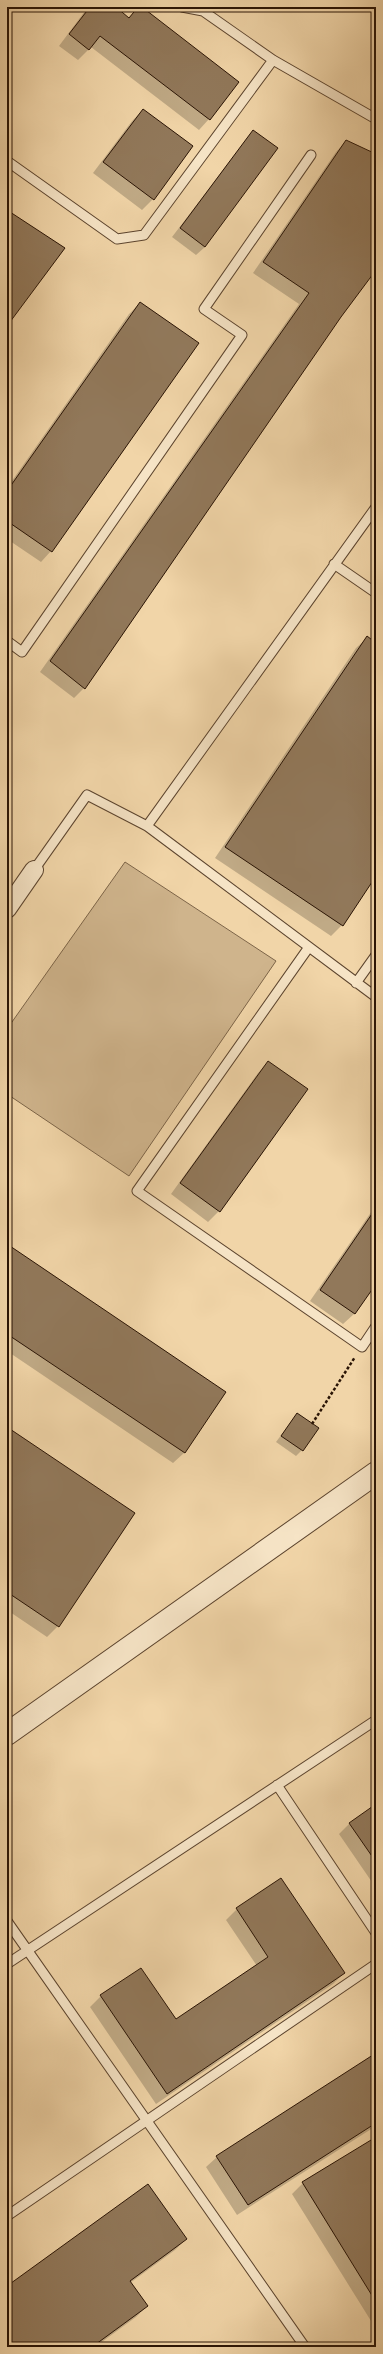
<svg xmlns="http://www.w3.org/2000/svg" width="383" height="2354" font-family="'IM FELL Great Primer',serif">
  <style>
    .green { fill: #cfb48c; stroke: #7c6448 }
    .shadow { fill: #0003 }
    .building { fill: #91785a; stroke: #2a1405 }
    .lines { fill: none; stroke-linecap: round; stroke-linejoin: round }
    .service-casing { stroke: #5c442e; stroke-width: 11 }
    .minor-casing { stroke: #5c442e; stroke-width: 20 }
    .tertiary-casing { stroke: #5c442e; stroke-width: 24 }
    .path { stroke: #2a1405; stroke-width: 2.5; stroke-dasharray: 3 2; stroke-linecap: butt }
    .service { stroke: #f6e4c6; stroke-width: 9 }
    .minor { stroke: #f6e4c6; stroke-width: 18 }
    .tertiary { stroke: #f6e4c6; stroke-width: 22 }
  </style>
  <rect width="100%" height="100%" fill="#f1d5a8"/>
  <filter id="stains"><feTurbulence type="fractalNoise" baseFrequency=".005" numOctaves="4"/><feColorMatrix values="0 0 0 0 .2 0 0 0 0 .09 0 0 0 0 .02 0 0 0 .5 -.17"/></filter>
  <radialGradient id="worn" r=".72"><stop offset=".6" stop-color="#630" stop-opacity="0"/><stop offset="1" stop-color="#630" stop-opacity=".3"/></radialGradient>
  <path class="green" d="M125,862L276,961L129,1176L7,1094V1029Z"/>
  <path class="shadow" d="M88,7H114L128,18L140,7L209,119L199,130L91,47L78,60L59,46Z
    M143,110L153,199L142,210L93,173L132,121Z
    M253,131L205,247L196,255L172,237Z
    M346,141L376,156V268L340,316L84,688L74,698L40,672L299,304L253,273L336,152Z
    M140,303L51,551L41,562L7,539V488L129,314Z
    M367,638L376,644V874L342,925L331,936L215,858L356,648Z
    M268,1062L219,1211L208,1222L171,1194L258,1073Z
    M376,1205V1282L354,1314L343,1324L310,1301Z
    M7,1246L225,1392L184,1453L173,1463L7,1351Z
    M297,1414L302,1450L296,1456L276,1442Z
    M7,1428L58,1626L47,1637L7,1610Z
    M376,1805V1888L339,1834L350,1823Z
    M281,1879L344,1973L333,1984L156,2104L90,2007L101,1996L175,2021L257,1966L226,1920L237,1909Z
    M376,2054V2126L237,2215L206,2167L217,2157Z
    M376,2138V2329L292,2194L303,2183Z
    M186,2239L175,2250L130,2283L147,2306L136,2317L95,2347H7V2287Z"/>
  <path class="building" d="M90,7H116L129,18L138,7H142L239,82L210,120L100,36L89,50L69,34Z
    M143,109L193,146L154,200L103,162Z
    M253,130L278,148L205,247L180,228Z
    M346,140L376,154V270L341,317L85,689L50,661L309,293L263,262Z
    M7,210L65,248L7,326Z
    M140,302L199,343L52,552L7,521V491Z
    M367,636L376,643V876L343,926L225,847Z
    M268,1061L308,1089L220,1212L180,1183Z
    M376,1208V1284L355,1314L320,1290Z
    M7,1244L226,1392L185,1453L7,1334Z
    M297,1413L319,1428L303,1451L281,1436Z
    M7,1427L135,1513L59,1627L7,1592Z
    M376,1804V1862L349,1823Z
    M281,1878L345,1973L167,2094L100,1995L141,1968L176,2019L268,1957L236,1908Z
    M376,2053V2123L248,2205L216,2156Z
    M376,2137V2302L302,2182Z
    M148,2184L187,2239L130,2281L148,2306L92,2347H7V2286Z"/>
  <g class="lines">
    <g class="service-casing">
      <path id="service" d="M182,7L203,11L273,60L376,119
        M7,161L117,239L144,235L273,60
        M334,564L376,593
        M7,641L22,652L242,335L204,309L311,155
        M147,826L376,507
        M34,870L87,795L147,826L376,997
        M309,947L137,1191L362,1347L376,1326
        M356,983L376,955
        M277,1785L376,1933
        M7,1921L305,2347
        M7,1964L376,1720
        M7,2216L376,1964"/>
    </g>
    <g class="minor-casing">
      <path id="minor" d="M7,909L34,870"/>
    </g>
    <g class="tertiary-casing">
      <path id="tertiary" d="M7,1734L376,1473"/>
    </g>
    <path class="path" d="M312,1424L355,1357"/>
    <use href="#service" class="service"/>
    <use href="#minor" class="minor"/>
    <use href="#tertiary" class="tertiary"/>
  </g>
  <rect width="383" height="2354" fill="none" stroke="#f1d5a8" stroke-width="24"/>
  <rect x="8" y="8" width="367" height="2338" fill="none" stroke="#2a1405" stroke-width="2"/>
  <rect x="12" y="12" width="359" height="2330" fill="none" stroke="#2a1405"/>
  <rect width="100%" height="100%" filter="url(#stains)"/>
  <rect width="100%" height="100%" fill="url(#worn)"/>
</svg>
